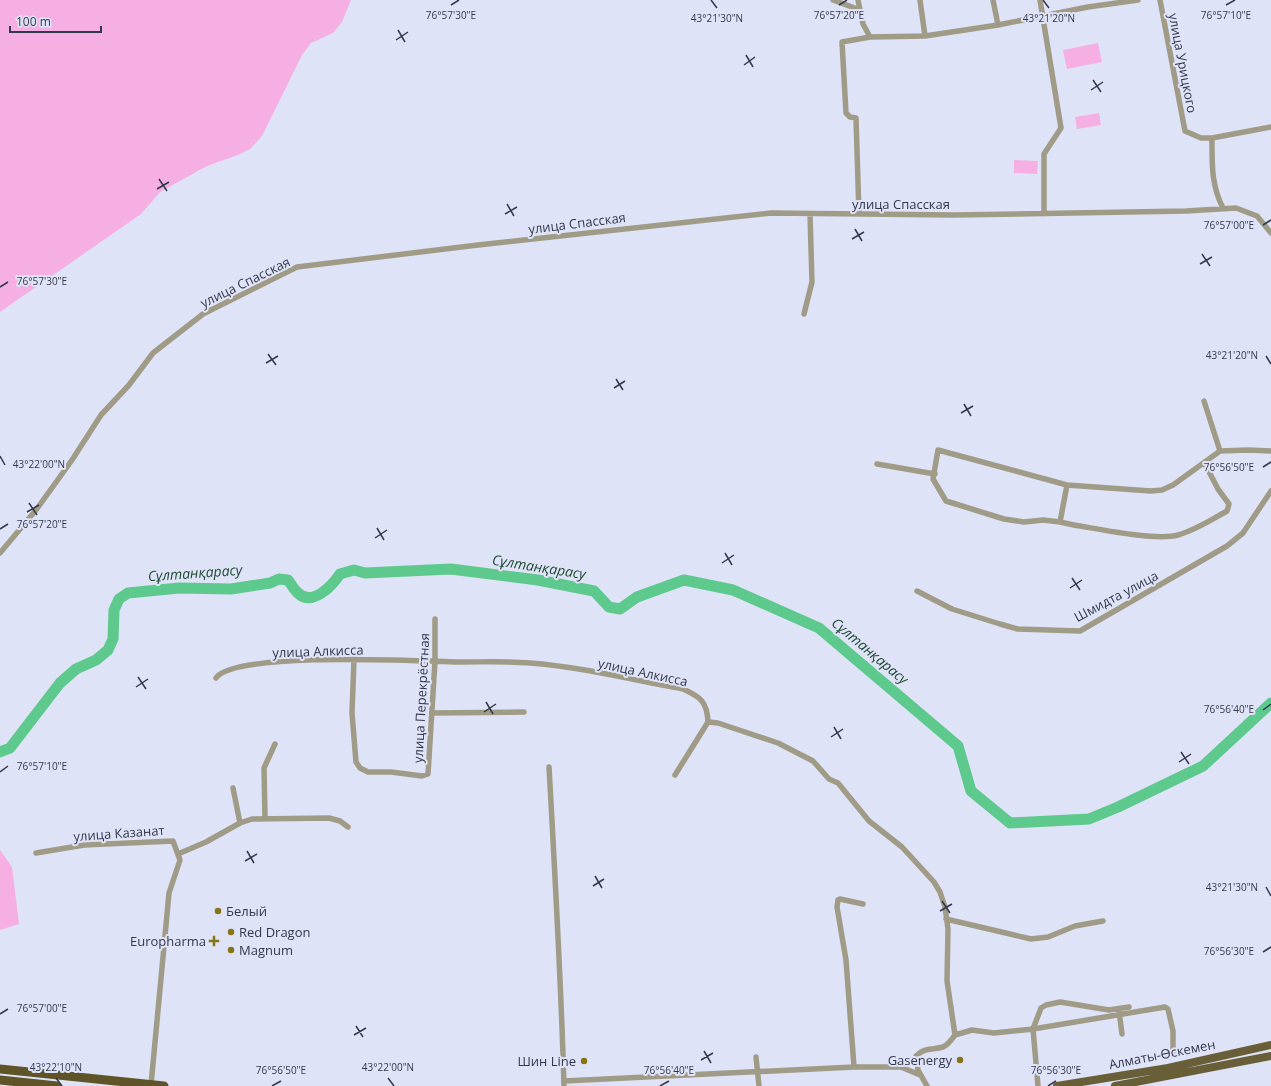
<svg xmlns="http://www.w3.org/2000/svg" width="1271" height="1086" font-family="'Open Sans',sans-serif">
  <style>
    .green { fill: #f5afe3 }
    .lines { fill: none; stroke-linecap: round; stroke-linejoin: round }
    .river { stroke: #5dc98c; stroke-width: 11 }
    .minor { stroke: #a09b86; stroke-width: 5.5 }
    .primary { stroke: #685e38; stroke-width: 8 }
    .trunk { stroke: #5e5428; stroke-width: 9 }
    .ticks { fill: none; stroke: #35384b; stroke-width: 1.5 }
    .poi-dot { fill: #877417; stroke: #dfe3f7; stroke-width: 1.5 }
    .labels { text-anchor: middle; stroke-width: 4; stroke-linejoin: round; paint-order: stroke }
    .street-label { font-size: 13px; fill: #35384b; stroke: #dfe3f7 }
    .poi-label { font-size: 13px; fill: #35384b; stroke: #dfe3f7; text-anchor: start }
    .water-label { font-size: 14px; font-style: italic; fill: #1d4930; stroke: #dfe3f7 }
    .ticks-label { font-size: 10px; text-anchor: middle; fill: #35384b; stroke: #dfe3f7; stroke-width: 4; stroke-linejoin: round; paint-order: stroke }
  </style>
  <rect width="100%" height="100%" fill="#dfe3f7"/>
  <path class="green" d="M0,0H351L342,22L333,33L311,43L302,55L262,136L250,149L238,155L207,166L160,192L141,214L0,312Z
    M1098,43L1102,62L1067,69L1063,50Z
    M1099,113L1101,125L1077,129L1075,117Z
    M1014,160L1038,161L1037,174L1014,173Z
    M0,850L12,867L19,924L0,930Z"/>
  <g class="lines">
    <path class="river" d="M0,752L10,748L60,683L76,669L96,660L108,650L113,639L114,610L119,599L128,593L179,588L231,589L270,583L279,579L288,580C291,584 294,590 298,593C312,607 332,586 340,574L354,570L365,573L451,569L538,580L594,591L609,607L620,609L637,597L684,580L733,590L819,628L958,746L971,791L1010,823L1089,819L1118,807L1203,766L1271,703"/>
    <path class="minor" d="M833,0L860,10L863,24L870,37
      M858,0L860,10
      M920,0L925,36
      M993,0L998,25
      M1040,0L1061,128L1044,154V214
      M1160,0L1185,131L1201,138H1212L1271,127
      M1212,138C1212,163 1211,185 1223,208
      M859,214L856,118L850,117L846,113L842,42L870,37L925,36L998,25L1088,7L1138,0
      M804,314L812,282L810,214
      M1204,401L1220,451
      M877,464L935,474
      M1205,464L1218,489L1229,504L1227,511C1211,520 1196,530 1178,535C1155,541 1099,529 1074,525L1060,522L1043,520L1024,522L1004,519L946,501L933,479L938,450L1067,485L1151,491L1162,490L1173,485L1220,451L1248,450L1271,451
      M1060,522L1067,485
      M0,553L36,510L72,460L101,415L129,385L153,353L203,314L297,267L478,245L771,213L954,215L1186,211L1236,208L1257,216L1271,233
      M917,591L952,609L1000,624L1018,629L1080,631L1227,546L1243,533L1271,491
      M354,659L352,713L356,762L360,768L368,772H391L422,776L428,774L435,661V619
      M216,678C235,651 422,661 461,662C484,662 507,661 530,663C582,667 632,680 683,689C701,697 707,702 708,722
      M432,713L524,712
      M708,722L718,723L778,743L813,761L829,779L838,783L869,821L902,847L934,882L940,892L945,907L948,929L947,981L955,1035C952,1039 948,1045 943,1047C933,1050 924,1047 916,1056L918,1070L927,1086
      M549,767C555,873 561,980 564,1086
      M675,775L708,722
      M233,788L240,823
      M265,818L264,768L275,744
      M36,853L84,845L173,841L180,860L169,893L151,1085
      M178,854L206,842L240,823L252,819L329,818L340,821L348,827
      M946,919L1031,939L1048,937L1075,926L1103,921
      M1119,1011L1122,1034
      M955,1035L972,1030L994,1033L1033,1029L1165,1007L1168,1009L1173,1031V1054
      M756,1057L759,1086
      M854,1067L846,960L837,907L838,900L840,899L863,904
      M564,1081L854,1067H901L920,1075
      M1038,1086L1033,1029L1041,1008L1046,1005L1060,1002L1109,1010L1129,1007"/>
    <path class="primary" d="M1057,1086L1168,1068L1271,1045
      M1115,1086L1271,1056"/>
    <path class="trunk" d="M0,1069L164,1086
      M0,1080L57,1086"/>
  </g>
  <path class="ticks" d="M711,0L717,8M1043,0L1049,8M451,5L459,0M839,5L847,0M1226,5L1235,0M398,30L405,42M396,40L408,32M746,55L753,67M744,65L755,57M1093,80L1101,92M1091,90L1103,82M159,179L167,191M157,189L169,182M507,204L514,216M505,214L517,207M1263,225L1271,220M855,229L862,241M852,239L864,232M1202,254L1210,266M1200,264L1212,257M0,287L8,282M268,354L276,365M1266,356L1271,364M266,363L278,356M616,379L623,390M614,388L625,381M964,404L971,416M961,413L973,406M0,456L5,465M1263,467L1271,462M29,503L37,515M27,512L39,505M377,528L384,540M0,529L8,524M375,538L387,530M725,553L732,565M722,563L734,555M1072,578L1080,590M1070,588L1082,580M138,677L146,689M136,687L148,679M486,702L493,714M1263,710L1271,704M484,712L496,704M834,727L841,739M831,737L843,729M1181,752L1189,764M1179,762L1191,754M0,772L8,766M247,851L254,863M245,861L257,854M595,876L602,888M593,886L604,879M1266,887L1271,896M942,901L950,913M940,911L952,904M1263,952L1271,947M0,1014L8,1009M356,1026L363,1037M354,1035L366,1028M704,1051L711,1063M701,1060L713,1053M56,1078L62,1086M388,1078L394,1086M272,1086L281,1081M660,1086L669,1081M1048,1086L1056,1081"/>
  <g class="poi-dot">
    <circle cx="218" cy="911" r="4"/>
    <circle cx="231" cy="932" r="4"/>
    <path d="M212 935h4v4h4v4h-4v4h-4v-4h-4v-4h4z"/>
    <circle cx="231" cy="950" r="4"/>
    <circle cx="960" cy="1060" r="4"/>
    <circle cx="584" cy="1061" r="4"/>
  </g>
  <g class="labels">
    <g class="street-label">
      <text transform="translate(1183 63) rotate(79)" y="5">улица Урицкого</text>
      <text x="901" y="209">улица Спасская</text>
      <text transform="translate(577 223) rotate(-7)" y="5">улица Спасская</text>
      <text transform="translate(245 282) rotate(-26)" y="5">улица Спасская</text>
      <text transform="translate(1116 596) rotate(-28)" y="5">Шмидта улица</text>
      <text transform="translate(318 651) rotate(-2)" y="5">улица Алкисса</text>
      <text transform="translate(643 672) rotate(12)" y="5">улица Алкисса</text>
      <text transform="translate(421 698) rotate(-87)" y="5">улица Перекрёстная</text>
      <text transform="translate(119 833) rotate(-4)" y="5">улица Казанат</text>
      <text transform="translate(1162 1054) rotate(-11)" y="5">Алматы-Өскемен</text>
    </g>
    <g class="poi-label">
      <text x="226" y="916">Белый</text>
      <text x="239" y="937">Red Dragon</text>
      <text x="206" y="946" text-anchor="end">Europharma</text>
      <text x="239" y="955">Magnum</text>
      <text x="952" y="1065" text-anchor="end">Gasenergy</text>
      <text x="576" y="1066" text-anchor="end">Шин Line</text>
    </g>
    <g class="water-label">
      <text transform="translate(539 567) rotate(9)" y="5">Сұлтанқарасу</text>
      <text transform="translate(195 573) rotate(-4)" y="5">Сұлтанқарасу</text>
      <text transform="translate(870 651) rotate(40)" y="5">Сұлтанқарасу</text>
    </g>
  </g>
  <g class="ticks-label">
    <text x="1226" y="19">76°57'10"E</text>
    <text x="451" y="19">76°57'30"E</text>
    <text x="839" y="19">76°57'20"E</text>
    <text x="717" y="22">43°21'30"N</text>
    <text x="1049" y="22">43°21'20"N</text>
    <text x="1229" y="229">76°57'00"E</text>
    <text x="42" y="285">76°57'30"E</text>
    <text x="1232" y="359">43°21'20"N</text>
    <text x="39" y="468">43°22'00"N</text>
    <text x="1229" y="471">76°56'50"E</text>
    <text x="42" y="528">76°57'20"E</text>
    <text x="1229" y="713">76°56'40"E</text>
    <text x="42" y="770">76°57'10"E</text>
    <text x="1232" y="891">43°21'30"N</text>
    <text x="1229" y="955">76°56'30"E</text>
    <text x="42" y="1012">76°57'00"E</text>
    <text x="56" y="1071">43°22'10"N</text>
    <text x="388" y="1071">43°22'00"N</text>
    <text x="281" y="1074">76°56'50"E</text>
    <text x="669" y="1074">76°56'40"E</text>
    <text x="1056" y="1074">76°56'30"E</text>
  </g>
  <path d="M10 26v6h91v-6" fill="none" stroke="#35384b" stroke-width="2"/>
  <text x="16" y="26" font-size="12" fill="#35384b" stroke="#dfe3f7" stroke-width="3" paint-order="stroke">100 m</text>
</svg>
